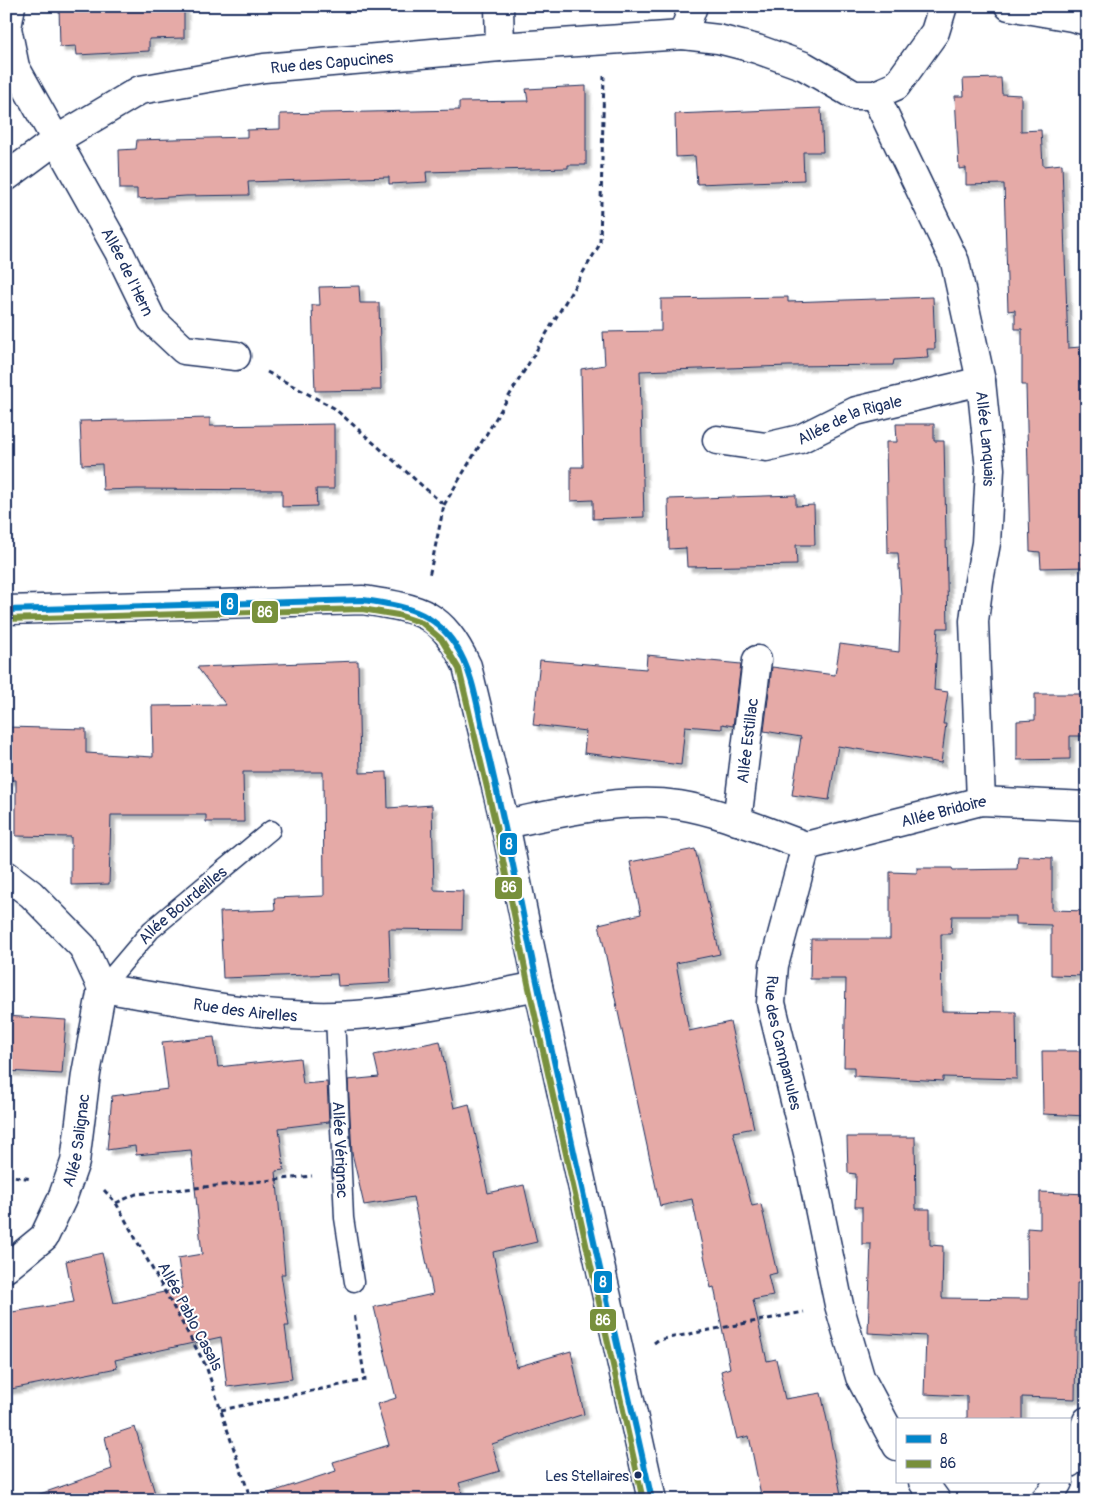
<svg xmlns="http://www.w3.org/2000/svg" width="1093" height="1506" font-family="Pangolin,sans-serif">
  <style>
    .building { fill: #e5aaa7; stroke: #1b2f5e; filter: url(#shadow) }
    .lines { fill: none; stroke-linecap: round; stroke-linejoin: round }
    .service-casing { stroke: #1b2f5e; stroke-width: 21 }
    .minor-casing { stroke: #1b2f5e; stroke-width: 31 }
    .tertiary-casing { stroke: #1b2f5e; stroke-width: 31 }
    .path { stroke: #1b2f5e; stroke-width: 3; stroke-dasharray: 5 4; stroke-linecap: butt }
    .service { stroke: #fff; stroke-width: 18 }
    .minor { stroke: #fff; stroke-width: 28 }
    .tertiary { stroke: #fff; stroke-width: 28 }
    .bus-1-casing { stroke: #fff; stroke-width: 10 }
    .bus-2-casing { stroke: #fff; stroke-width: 10 }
    .bus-1 { stroke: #0086cb; stroke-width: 6 }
    .bus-2 { stroke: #78903c; stroke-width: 6 }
    .bus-dot { fill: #1b2f5e; stroke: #fff; stroke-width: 2 }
    .labels { text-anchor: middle; stroke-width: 4; stroke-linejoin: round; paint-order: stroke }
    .bus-label { font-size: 15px; fill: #1b2f5e; stroke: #fff; text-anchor: end }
    .street-label { font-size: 16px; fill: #1b2f5e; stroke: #fff }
    .line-badge { stroke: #fff; stroke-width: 2 }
    .badge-label { font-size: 14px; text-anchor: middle; font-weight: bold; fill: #fff }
  </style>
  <defs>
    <filter id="shadow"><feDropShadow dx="4.5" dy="4.5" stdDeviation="1" flood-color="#0004"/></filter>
  </defs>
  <rect width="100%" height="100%" fill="#fff"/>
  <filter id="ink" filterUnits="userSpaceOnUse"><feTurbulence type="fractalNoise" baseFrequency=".02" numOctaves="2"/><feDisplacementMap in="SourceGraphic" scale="10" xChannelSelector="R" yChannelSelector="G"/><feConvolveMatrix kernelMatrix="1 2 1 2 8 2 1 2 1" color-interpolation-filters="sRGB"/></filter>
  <g filter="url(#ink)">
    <path class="building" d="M79,6H184V38L149,39V51L77,55L76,46L60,47L59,7Z
      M1001,78L1002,94L1021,95V131L1041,130L1043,166L1062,164L1068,348L1080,347L1085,438H1087V567L1041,568L1040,552L1030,551L1026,385H1022V329H1015V310L1008,311L1004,184L966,185V168L959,169L955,96H964L963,79Z
      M586,86V165H568V168L426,172L427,182L389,184V177L248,182L249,195L186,196L137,199V189H120L119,150L136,149L137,140L247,137V130L280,129V114L459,110V102L528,101L526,89Z
      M821,108L823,152H803L804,180L697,184L695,156L676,157L675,114Z
      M359,286L360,303H379L381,390L315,391L312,305H320L319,287Z
      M788,297V302L933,297L935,349H927L928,358L894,360L893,365L789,366L640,371L644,517L593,519V500L571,501V467H583L581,369L605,365L603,332L661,331V299Z
      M210,418V426L334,424V489H316L317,506L282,507V490L137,489L103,490L102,464L82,465L80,421Z
      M896,424H934V441H944L948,628H938L934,690L948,692L943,724H946L941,763L838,746L829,800L792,795L801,737L764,731L772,667L835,675L840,644L899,652L901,595L898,553H888L886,442H897Z
      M796,495V506L814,505L815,545H796L797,565L687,567L686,548L669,549L668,499Z
      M647,655L741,664L733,726L722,724V729L685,726L681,765L584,753L586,731L533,725L540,660L646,669Z
      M358,661L360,773L387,772L388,808L432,805L434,890L463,891L462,930L389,929L391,983L338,986L337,974L223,978L220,912L275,910L274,898L324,896L323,772H243L244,822H206V815H111L109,884L71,885V837L16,836V780H6V727L86,729V753L153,757L152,706L226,705L197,667Z
      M1035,694H1087V736H1070V759L1017,760V721L1035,720Z
      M695,849L720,954L676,963L689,1031L730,1022L754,1128L733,1132L752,1206L761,1204L777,1273L768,1275L773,1296L753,1300L767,1361L776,1359L785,1399L821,1393L827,1420L842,1500H762L749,1436L737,1439L721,1371L730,1368L714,1287L711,1288L692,1199L660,1206L599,924L641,914L630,862Z
      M1018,856L1052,858V910L1087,911V976L1051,975V925L1016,924V916H952L951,934H941L942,1011L1016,1012L1017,1079L943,1077V1081L854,1076V1067H844L846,979H810L811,939H890V872L917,873V868H952L953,870L1017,869Z
      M6,1016L66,1020L62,1074L6,1071Z
      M214,1037L218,1067L300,1058L303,1084L327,1082L329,1122L279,1128L284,1170L276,1171L285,1274H281L289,1326H285L292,1379L227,1387L221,1337L115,1360L117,1368L6,1390V1313L74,1302L66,1261L102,1253L114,1303L182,1288L178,1258L202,1254L191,1150L136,1155L135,1146L107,1150L112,1096L168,1089L162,1042Z
      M440,1041L454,1108L469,1104L488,1193L524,1185L537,1242L493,1252L516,1367L571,1351L584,1414L492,1444L500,1471L459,1483L464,1500H271L269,1493L336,1471L333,1462L389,1445L377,1404L396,1398L374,1307L433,1294L413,1197L364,1205L352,1153L348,1080L379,1077L374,1055Z
      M1042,1051H1087V1116L1043,1114Z
      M847,1137H915L916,1209H930V1245L943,1246L942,1298L1028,1299L1027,1228L1040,1229V1192L1087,1194V1265H1085L1084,1283H1077L1075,1399L1022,1397V1420H967V1396L924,1394L926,1336L868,1333L871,1244H862V1207H855L856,1174L848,1173Z
      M135,1427L157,1500H38L37,1495L112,1469L105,1437Z"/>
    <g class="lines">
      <g class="service-casing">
        <g id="service">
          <path id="s1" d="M102,988L151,930L271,830"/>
          <path id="s2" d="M335,1016L344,1218L354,1282"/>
        </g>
      </g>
      <g class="minor-casing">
        <g id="minor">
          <path id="s3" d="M11,6L7,28L15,67L119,252L152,320L184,350L236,356"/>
          <path d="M499,6L500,47"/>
          <path d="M693,6L683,35L718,39L757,49L804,66L854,95H875L896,86L935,32L943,6"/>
          <path d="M1009,6L1072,17L1087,21"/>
          <path id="s4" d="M875,95L955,262L981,381L990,469L986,543L979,581L974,621L981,801"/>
          <path id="s5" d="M6,177L56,140L140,90L264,68L500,47L683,35"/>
          <path id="s6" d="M717,440L766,447L800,439L856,411L981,381"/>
          <path id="s7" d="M737,821L757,660"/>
          <path id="s8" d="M505,824C561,813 621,797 679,805C722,812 764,831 806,846L774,965L771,1003L808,1154L839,1305L860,1377L897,1446"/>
          <path id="s9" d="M806,846L981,801L1087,806"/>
          <path d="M6,875L31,894L83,947L102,988"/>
          <path id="s10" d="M102,988C177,1000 259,1018 335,1016C403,1014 471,999 538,986"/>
          <path id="s11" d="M6,1268L44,1237L62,1199L75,1162L86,1074L102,988"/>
          <path d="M1069,1463L1087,1421"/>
          <path d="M923,1482L936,1500"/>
          <path d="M1045,1500L1051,1494L1058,1482"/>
        </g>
      </g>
      <g class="tertiary-casing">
        <path id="tertiary" d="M6,610L363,600C420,609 441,611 467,666L505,824L538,986L652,1500"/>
      </g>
      <path class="path" d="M267,372L334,408L444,505L429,577
        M444,505L600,244L604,76
        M6,1175L32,1179
        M104,1190L116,1203L206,1366L251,1500
        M116,1203L136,1194L312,1176
        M654,1343L658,1340L804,1312
        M221,1410L365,1380L354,1313"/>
      <use href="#service" class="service"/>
      <use href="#minor" class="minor"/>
      <use href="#tertiary" class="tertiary"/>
      <g class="bus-1-casing">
        <path id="bus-1" d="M6,610L363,600C403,606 433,610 456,646C473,672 477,706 484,736C500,802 514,868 527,934C566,1123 610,1311 652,1500"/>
      </g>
      <g class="bus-2-casing">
        <path id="bus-2" d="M6,619L362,609L398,615L422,623L441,639L459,669L496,826L529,988L643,1500"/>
      </g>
      <use href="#bus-1" class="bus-1"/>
      <use href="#bus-2" class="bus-2"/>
    </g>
  </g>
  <circle class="bus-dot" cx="638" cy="1475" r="4.5"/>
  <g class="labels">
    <g class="bus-label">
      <text x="629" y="1481">Les Stellaires</text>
    </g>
    <g class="street-label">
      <text dy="6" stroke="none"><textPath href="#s5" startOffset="354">Rue des Capucines</textPath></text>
      <text dy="6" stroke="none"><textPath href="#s3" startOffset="296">Allée de l'Hern</textPath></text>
      <text dy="6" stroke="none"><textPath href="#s6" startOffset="138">Allée de la Rigale</textPath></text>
      <text dy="6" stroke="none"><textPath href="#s4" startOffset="365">Allée Lanquais</textPath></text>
      <text dy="6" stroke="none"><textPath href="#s7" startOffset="81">Allée Estillac</textPath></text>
      <text dy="6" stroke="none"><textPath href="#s9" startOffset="142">Allée Bridoire</textPath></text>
      <text dy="6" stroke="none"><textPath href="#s1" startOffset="116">Allée Bourdeilles</textPath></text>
      <text dy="6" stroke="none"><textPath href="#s10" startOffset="145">Rue des Airelles</textPath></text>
      <text dy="6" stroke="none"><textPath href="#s8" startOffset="512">Rue des Campanules</textPath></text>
      <text dy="6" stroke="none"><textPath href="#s11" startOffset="152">Allée Salignac</textPath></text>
      <text dy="6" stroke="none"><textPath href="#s2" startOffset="134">Allée Vérignac</textPath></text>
      <text transform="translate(191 1316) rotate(62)" y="6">Allée Pablo Casals</text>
    </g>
  </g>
  <g class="line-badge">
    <rect x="220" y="592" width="19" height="24" rx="5" fill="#0086cb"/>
    <rect x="251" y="600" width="28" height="24" rx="5" fill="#78903c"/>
    <rect x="499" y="832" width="19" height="24" rx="5" fill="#0086cb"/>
    <rect x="494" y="876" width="29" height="24" rx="5" fill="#78903c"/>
    <rect x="593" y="1270" width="20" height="24" rx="5" fill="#0086cb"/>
    <rect x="589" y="1308" width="28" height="24" rx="5" fill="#78903c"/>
  </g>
  <g class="badge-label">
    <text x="230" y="609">8</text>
    <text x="265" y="617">86</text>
    <text x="509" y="849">8</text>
    <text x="509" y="892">86</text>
    <text x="603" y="1287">8</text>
    <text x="603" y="1325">86</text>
  </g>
  <rect width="1093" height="1506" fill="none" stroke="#fff" stroke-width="25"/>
  <rect x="12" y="12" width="1068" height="1481" fill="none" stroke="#1b2f5e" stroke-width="2" filter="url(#ink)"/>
  <rect x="896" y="1418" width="175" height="65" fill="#ffffff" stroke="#a4acbf"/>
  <rect x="906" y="1435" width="25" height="8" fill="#0086cb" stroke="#a4acbf"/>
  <text x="940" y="1444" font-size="15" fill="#1b2f5e">8</text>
  <rect x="906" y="1460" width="25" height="8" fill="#78903c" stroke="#a4acbf"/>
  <text x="940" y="1468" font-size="15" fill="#1b2f5e">86</text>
</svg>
